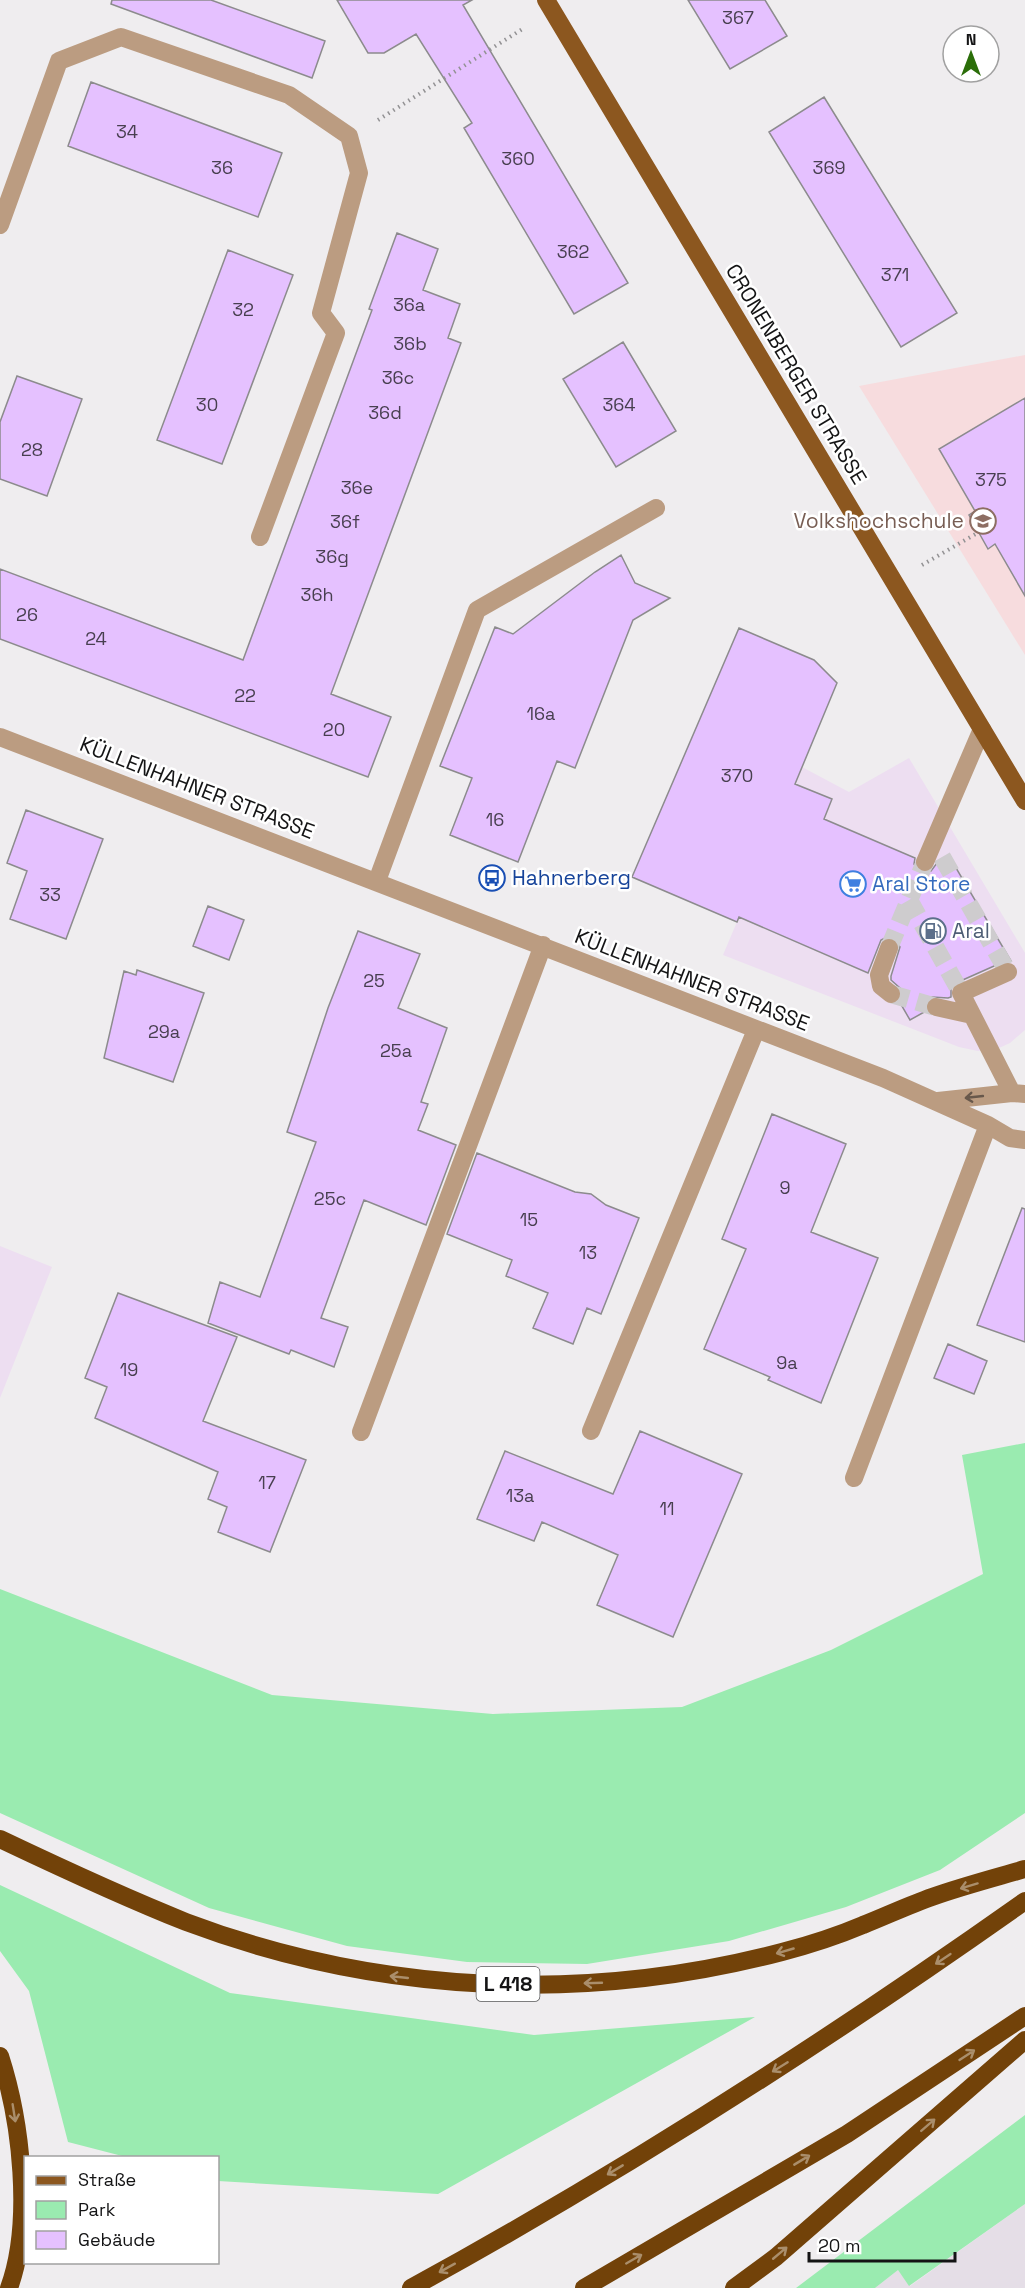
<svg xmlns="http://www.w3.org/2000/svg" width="1025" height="2288" font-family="'Space Grotesk',sans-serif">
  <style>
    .commercial { fill: #eddef1 }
    .built { fill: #e5dee7 }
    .education { fill: #f7dcde }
    .green { fill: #9aebb0 }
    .building { fill: #e5c1ff; stroke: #8c8b8d; stroke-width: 1.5 }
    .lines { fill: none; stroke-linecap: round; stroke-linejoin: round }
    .minor-tunnel { stroke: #ceccce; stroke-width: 18; stroke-dasharray: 18 9; stroke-linecap: butt }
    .path { stroke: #939294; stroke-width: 4; stroke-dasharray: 1.5 4.5; stroke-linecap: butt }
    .minor { stroke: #bb9c81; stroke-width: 18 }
    .major { stroke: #8c571f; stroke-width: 18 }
    .highway { stroke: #724209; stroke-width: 18 }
    .oneway { stroke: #68584b }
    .oneway2 { stroke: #aa8e6b }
    .labels { text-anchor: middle; stroke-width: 5; stroke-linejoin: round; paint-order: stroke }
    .number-label { font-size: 18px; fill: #483f50 }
    .shield { fill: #fff; stroke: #5a5a5b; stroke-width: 1.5 }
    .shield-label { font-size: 20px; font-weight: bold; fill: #141415 }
    .street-label { font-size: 21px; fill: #141415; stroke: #fff }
    .education-label { font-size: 21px; fill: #785e54; stroke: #fff; text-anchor: end }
    .transit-label { font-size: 21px; fill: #164399; stroke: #fff; text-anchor: start }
    .shop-label { font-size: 21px; fill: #366cbe; stroke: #fff; text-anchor: start }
    .service-label { font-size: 21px; fill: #4e5e75; stroke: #fff; text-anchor: start }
  </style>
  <rect width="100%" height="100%" fill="#efedef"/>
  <path class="commercial" d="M909,758L1025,953V1030L1010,1043L999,1048L978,1051L959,1047L723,955L802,767L849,792Z
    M0,1246L52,1267L0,1398Z"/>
  <path class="built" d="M1025,2204V2288H875L898,2270L910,2286Z"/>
  <path class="education" d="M1025,355V655L859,386Z"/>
  <path class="green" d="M1025,1443V1813L940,1870L846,1907L729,1941L587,1964L467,1962L347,1946L209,1908L0,1813V1589L272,1695L493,1714L682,1707L831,1650L983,1574L962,1455Z
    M0,1885L230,1993L534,2035L755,2017L438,2194L218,2181V2158L126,2157L68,2142L29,1991L0,1951Z
    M1025,2115V2204L909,2286L898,2270L875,2288H796Z"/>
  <path class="building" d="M112,0H211L325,41L312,78L111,4Z
    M337,0H472L463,5L628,283L574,314L464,128L472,123L416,34L384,53H368Z
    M688,0H765L787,36L730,69Z
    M91,82L282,153L258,217L68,146Z
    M824,97L957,313L901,347L769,132Z
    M397,233L438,249L423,290L460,304L448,338L461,343L331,694L391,717L368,777L0,639V569L243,660L372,310L369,309Z
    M228,250L293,275L222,464L157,440Z
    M623,342L676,431L616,467L563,379Z
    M17,376L82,399L47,496L0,479V422Z
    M1025,398V596L995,544L988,549L969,515L975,511L939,449Z
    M621,555L635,583L670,598L633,620L575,768L557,761L518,862L450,835L472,778L440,766L495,627L513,634L595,572Z
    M739,628L814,660L837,683L795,784L832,799L824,819L915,858L914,864L920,872L931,871L937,863L949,856L1011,961L1003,962L956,983L951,987V997L948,998L932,997L925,1004L926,1011L910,1020L899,1001L902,996L901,989L891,980V976L900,947L893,938L887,937L881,940L868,973L739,917L737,922L632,877Z
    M26,810L103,839L66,939L10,919L27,871L7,863Z
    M208,906L244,920L229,960L193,946Z
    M358,931L420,954L398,1008L447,1028L421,1102L428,1104L418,1130L456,1145L426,1225L364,1200L321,1318L348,1327L334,1367L291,1350L289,1354L208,1323L220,1282L260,1297L316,1142L287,1132L328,1008Z
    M137,970L204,993L173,1082L104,1058L124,971L136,975Z
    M772,1114L846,1144L811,1232L878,1258L821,1403L768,1380L770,1377L704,1349L746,1249L722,1239Z
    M477,1153L575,1192L591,1194L606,1205L639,1218L601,1314L587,1308L573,1344L533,1328L548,1293L506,1276L512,1260L447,1234Z
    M1022,1208L1025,1209V1342L977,1325Z
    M118,1293L237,1337L203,1421L306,1460L270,1552L218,1532L227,1507L208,1499L218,1472L95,1418L107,1387L85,1378Z
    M948,1344L987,1361L974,1394L934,1378Z
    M640,1431L742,1474L673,1637L597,1605L618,1555L542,1522L534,1541L477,1519L505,1451L613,1494Z"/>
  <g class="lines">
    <path class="minor-tunnel" d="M942,857L1005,967
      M909,900L961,993
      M889,948L925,862
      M891,994L936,1007"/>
    <path class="path" d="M378,120L524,28
      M922,565L979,532"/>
    <path class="minor" d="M0,225L59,61L121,37L289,95L349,136L359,173L321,313L336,333L260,537
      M0,737L883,1078L988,1125L1010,1138L1025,1140
      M925,862L982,729
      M377,881L477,610L656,508
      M889,948L879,975L881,986L891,994
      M1008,972L961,993L1012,1093
      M936,1007L972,1015
      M938,1101L1012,1093L1025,1094
      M591,1431L756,1030
      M361,1432L543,945
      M854,1478L988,1125"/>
    <path class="major" d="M546,0L1025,801"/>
    <path class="highway" d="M0,1839C61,1868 123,1897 186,1922C377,1994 584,2004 782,1952C809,1945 837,1936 863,1925C886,1916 909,1905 932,1897C963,1886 994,1878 1025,1869
      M0,2056C21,2121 33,2222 9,2288
      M411,2288C623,2172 827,2041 1025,1901
      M584,2288L847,2134L1025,2016
      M734,2288L776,2257L1025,2040"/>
  </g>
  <defs><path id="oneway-shaft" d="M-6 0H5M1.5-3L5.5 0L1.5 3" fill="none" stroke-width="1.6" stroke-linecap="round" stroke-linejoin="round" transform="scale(1.5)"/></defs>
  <use class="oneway" href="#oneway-shaft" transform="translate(974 1097) rotate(174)"/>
  <g class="oneway2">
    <use href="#oneway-shaft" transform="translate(969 1886) rotate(163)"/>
    <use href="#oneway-shaft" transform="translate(785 1951) rotate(164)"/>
    <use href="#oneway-shaft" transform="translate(943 1959) rotate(146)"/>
    <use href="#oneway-shaft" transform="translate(399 1977) rotate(-174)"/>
    <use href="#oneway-shaft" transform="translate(593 1983) rotate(178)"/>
    <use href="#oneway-shaft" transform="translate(967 2055) rotate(-33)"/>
    <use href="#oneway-shaft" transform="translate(780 2067) rotate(148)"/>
    <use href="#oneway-shaft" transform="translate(14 2113) rotate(81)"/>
    <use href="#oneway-shaft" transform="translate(928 2125) rotate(-41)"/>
    <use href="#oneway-shaft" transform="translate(802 2160) rotate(-31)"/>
    <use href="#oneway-shaft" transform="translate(615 2170) rotate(149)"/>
    <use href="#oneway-shaft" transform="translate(780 2253) rotate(-40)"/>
    <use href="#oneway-shaft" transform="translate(634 2259) rotate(-30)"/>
    <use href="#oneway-shaft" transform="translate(447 2268) rotate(151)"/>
  </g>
  <defs>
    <g id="university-ring" transform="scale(1.35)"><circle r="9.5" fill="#fff" stroke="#8d6e63" stroke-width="1.5"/><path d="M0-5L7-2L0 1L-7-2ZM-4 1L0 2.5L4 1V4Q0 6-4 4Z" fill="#8d6e63"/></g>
    <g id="bus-ring" transform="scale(1.35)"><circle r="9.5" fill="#fff" stroke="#1a4fb4" stroke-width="1.5"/><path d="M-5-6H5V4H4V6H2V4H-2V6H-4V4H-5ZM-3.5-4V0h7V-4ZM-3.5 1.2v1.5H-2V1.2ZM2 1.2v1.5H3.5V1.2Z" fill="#1a4fb4"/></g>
    <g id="supermarket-ring" transform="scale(1.35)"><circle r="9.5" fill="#fff" stroke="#3f7fe0" stroke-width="1.5"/><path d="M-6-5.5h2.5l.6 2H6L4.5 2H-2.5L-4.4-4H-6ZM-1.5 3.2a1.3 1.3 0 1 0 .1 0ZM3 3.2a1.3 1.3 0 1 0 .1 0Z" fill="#3f7fe0"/></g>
    <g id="fuel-ring" transform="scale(1.35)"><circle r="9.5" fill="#fff" stroke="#5c6f8a" stroke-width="1.5"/><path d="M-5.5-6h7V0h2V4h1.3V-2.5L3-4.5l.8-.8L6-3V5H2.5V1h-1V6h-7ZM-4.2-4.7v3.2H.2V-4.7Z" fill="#5c6f8a"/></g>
  </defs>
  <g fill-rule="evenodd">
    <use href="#university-ring" x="983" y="521"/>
    <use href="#bus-ring" x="492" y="878"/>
    <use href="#supermarket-ring" x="853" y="884"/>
    <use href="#fuel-ring" x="933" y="931"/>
  </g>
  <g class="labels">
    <g class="number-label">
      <text x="738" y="24">367</text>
      <text x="127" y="138">34</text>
      <text x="518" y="165">360</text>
      <text x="222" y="174">36</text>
      <text x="829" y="174">369</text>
      <text x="573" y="258">362</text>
      <text x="895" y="281">371</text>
      <text x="409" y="311">36a</text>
      <text x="243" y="316">32</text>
      <text x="410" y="350">36b</text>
      <text x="398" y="384">36c</text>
      <text x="207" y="411">30</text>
      <text x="619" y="411">364</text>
      <text x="385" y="419">36d</text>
      <text x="32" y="456">28</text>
      <text x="991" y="486">375</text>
      <text x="357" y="494">36e</text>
      <text x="345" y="528">36f</text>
      <text x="332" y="563">36g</text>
      <text x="317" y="601">36h</text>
      <text x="27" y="621">26</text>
      <text x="96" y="645">24</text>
      <text x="245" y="702">22</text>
      <text x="541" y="720">16a</text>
      <text x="334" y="736">20</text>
      <text x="737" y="782">370</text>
      <text x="495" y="826">16</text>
      <text x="50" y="901">33</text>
      <text x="374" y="987">25</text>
      <text x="164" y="1038">29a</text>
      <text x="396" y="1057">25a</text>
      <text x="785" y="1194">9</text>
      <text x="330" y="1205">25c</text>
      <text x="529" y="1226">15</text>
      <text x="588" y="1259">13</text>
      <text x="787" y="1369">9a</text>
      <text x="129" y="1376">19</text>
      <text x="267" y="1489">17</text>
      <text x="520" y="1502">13a</text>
      <text x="667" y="1515">11</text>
    </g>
    <rect class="shield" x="476.5" y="1967" width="63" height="34" rx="4.5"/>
    <g class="shield-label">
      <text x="508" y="1991">L 418</text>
    </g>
    <g class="street-label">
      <text transform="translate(796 374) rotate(59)" y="7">CRONENBERGER STRASSE</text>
      <text transform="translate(197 788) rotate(21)" y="7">KÜLLENHAHNER STRASSE</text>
      <text transform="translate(692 980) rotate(21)" y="7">KÜLLENHAHNER STRASSE</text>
    </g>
    <g class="education-label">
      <text x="964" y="528">Volkshochschule</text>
    </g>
    <g class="transit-label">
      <text x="512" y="885">Hahnerberg</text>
    </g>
    <g class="shop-label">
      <text x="872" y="891">Aral Store</text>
    </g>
    <g class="service-label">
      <text x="952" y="938">Aral</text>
    </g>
  </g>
  <rect x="24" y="2156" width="195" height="108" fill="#ffffff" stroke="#a1a1a1" stroke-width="1.5"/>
  <rect x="36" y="2176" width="30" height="9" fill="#8c571f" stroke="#a1a1a1" stroke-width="1.5"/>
  <text x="78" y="2186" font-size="18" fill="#141415">Straße</text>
  <rect x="36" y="2201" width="30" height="18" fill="#9aebb0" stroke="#a1a1a1" stroke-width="1.5"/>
  <text x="78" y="2216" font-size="18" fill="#141415">Park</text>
  <rect x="36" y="2231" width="30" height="18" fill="#e5c1ff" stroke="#a1a1a1" stroke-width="1.5"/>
  <text x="78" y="2246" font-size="18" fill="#141415">Gebäude</text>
  <g transform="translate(971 54)"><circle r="28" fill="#ffffff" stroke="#a1a1a1" stroke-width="1.5"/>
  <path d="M0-4.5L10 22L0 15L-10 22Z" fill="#2b6e09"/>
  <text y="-9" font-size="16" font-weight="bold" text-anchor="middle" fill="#141415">N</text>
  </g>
  <path d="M809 2252v9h146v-9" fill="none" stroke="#141415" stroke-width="3"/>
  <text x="818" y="2252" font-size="18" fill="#141415" stroke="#ffffff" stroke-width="4.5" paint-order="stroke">20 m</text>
</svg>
